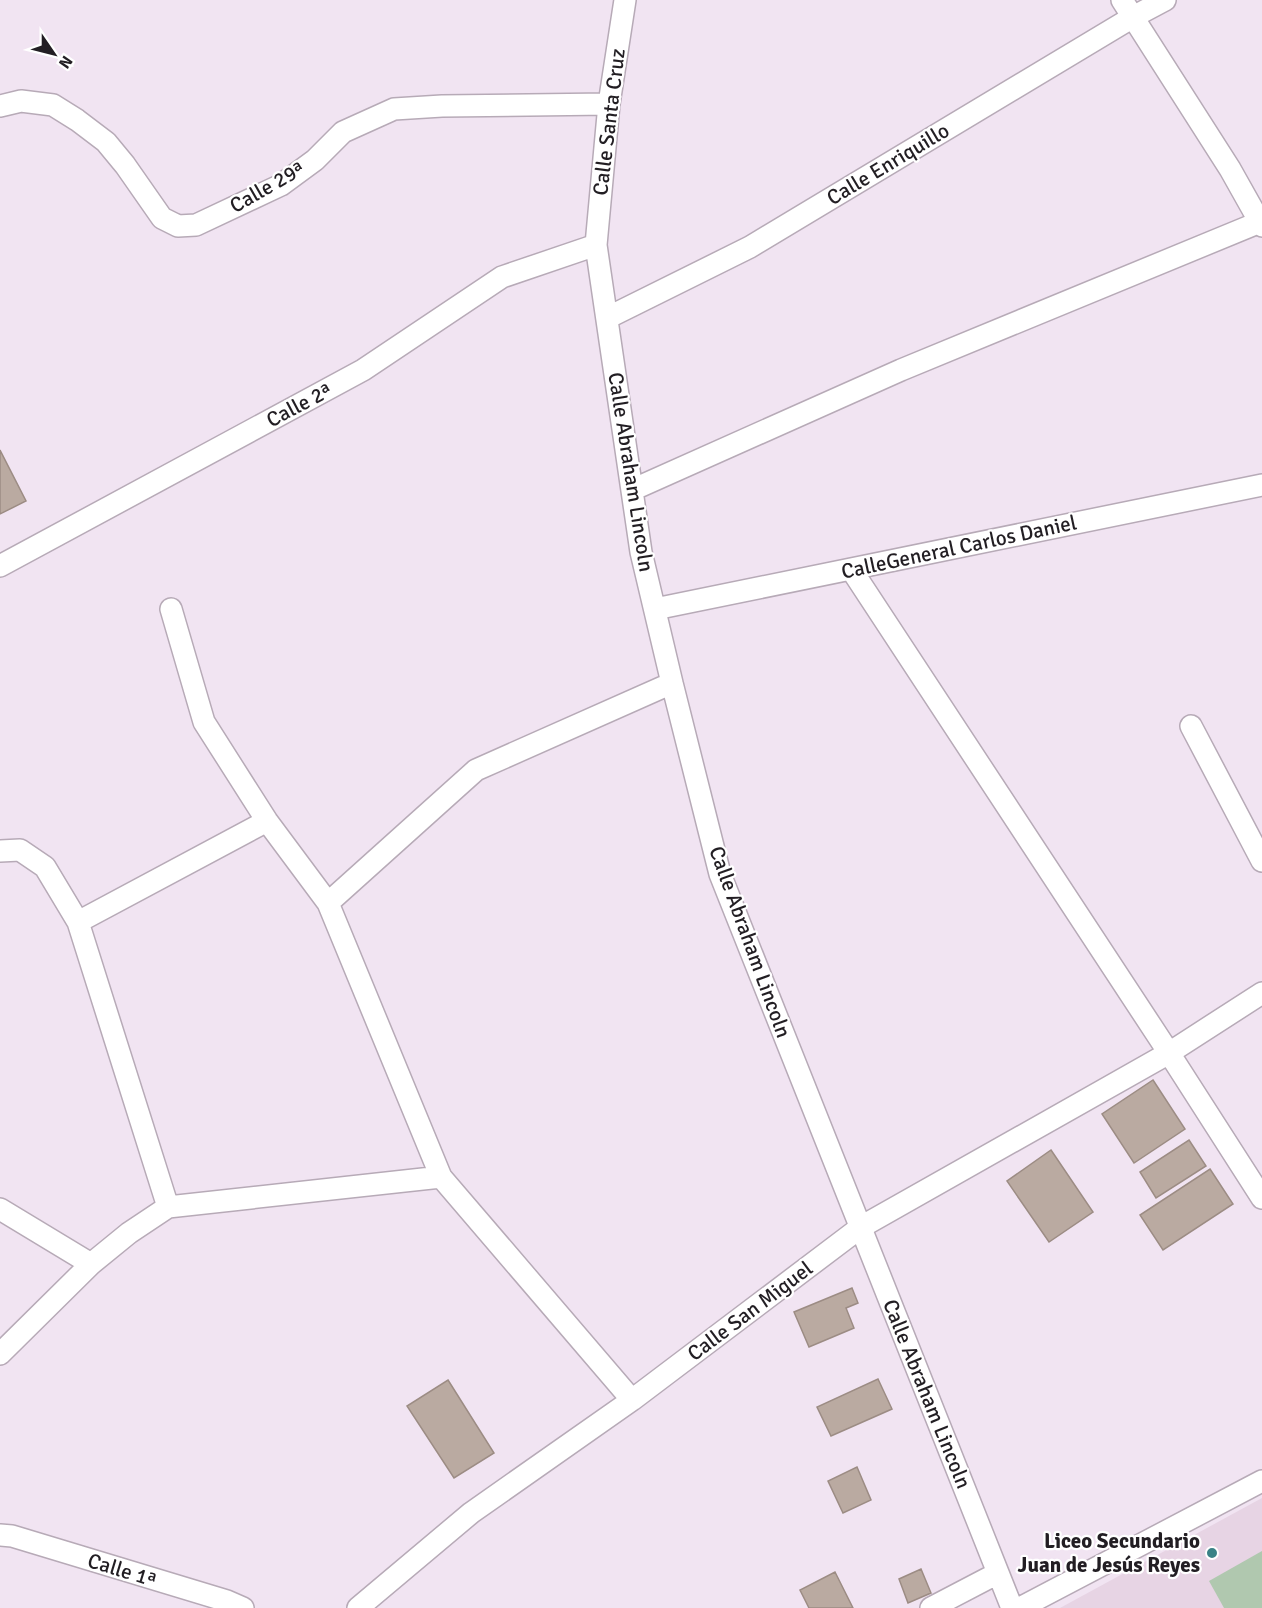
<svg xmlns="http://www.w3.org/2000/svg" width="1262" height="1608" font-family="Signika,sans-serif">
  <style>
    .education { fill: #e7d4e4 }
    .green { fill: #b0c8af }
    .building { fill: #baaaa1; stroke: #9c8c84; stroke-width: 1.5 }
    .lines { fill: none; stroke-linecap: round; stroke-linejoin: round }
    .street-casing { stroke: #b7aab7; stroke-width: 24 }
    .street { stroke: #fff; stroke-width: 21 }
    .poi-dot { fill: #3a8286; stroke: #fff; stroke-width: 2 }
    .labels { text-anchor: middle; stroke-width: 4.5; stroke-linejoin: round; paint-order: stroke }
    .street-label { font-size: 21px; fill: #221e23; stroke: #fff }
    .poi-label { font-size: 21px; font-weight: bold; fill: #221e23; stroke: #fff; text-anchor: end }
  </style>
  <rect width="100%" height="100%" fill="#f1e4f2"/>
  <path class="education" d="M1262,1498V1608H1060Z"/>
  <path class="green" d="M1262,1551V1608H1224L1209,1581Z"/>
  <path class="building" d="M0,450L26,501L0,514Z
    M1153,1080L1185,1129L1134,1163L1102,1114Z
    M1189,1140L1206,1166L1156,1198L1140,1172Z
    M1051,1150L1093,1212L1049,1242L1007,1181Z
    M1210,1169L1233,1204L1163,1250L1140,1215Z
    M852,1288L858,1303L846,1308L854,1328L809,1347L794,1312Z
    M878,1379L892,1409L831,1436L817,1407Z
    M448,1380L494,1453L454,1478L407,1406Z
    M857,1467L871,1500L843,1513L828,1481Z
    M921,1569L931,1593L908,1603L899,1579Z
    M835,1572L853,1608H809L800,1590Z"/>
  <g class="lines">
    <g class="street-casing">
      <path id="street" d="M625,0L609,104L596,245L641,552L672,683L720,874L1012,1608
        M1122,0L1230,169L1262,226
        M0,106L21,101L53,105L77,120L106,142L125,165L162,218L178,226L196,225L281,185L315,160L343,132L394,109L442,106L609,104
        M607,318L750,247L1133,17L1165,0
        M632,490L901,370L1260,222
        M0,566L363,370L502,277L596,245
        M851,569L1169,1053L1262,1198
        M171,609L204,722L267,821L328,903L441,1177L632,1400
        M655,609L1262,485
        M1191,726L1262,861
        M0,851L20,850L45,867L78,922L168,1207
        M328,903L476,770L672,683
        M78,922L267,821
        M0,1209L91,1264
        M0,1354L91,1264L129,1233L168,1207L441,1177
        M0,1535L12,1536L227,1601L243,1608
        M358,1608L471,1513L632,1400L861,1227L1169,1053L1262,993
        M931,1608L998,1573
        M1020,1608L1262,1481"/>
    </g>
    <use href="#street" class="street"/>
  </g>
  <circle class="poi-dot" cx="1212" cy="1553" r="6"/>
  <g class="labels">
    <g class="street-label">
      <text transform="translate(609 122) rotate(-83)" y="7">Calle Santa Cruz</text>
      <text transform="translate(888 164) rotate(-31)" y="7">Calle Enriquillo</text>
      <text transform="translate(267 187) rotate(-30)" y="7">Calle 29ª</text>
      <text transform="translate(299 405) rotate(-28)" y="7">Calle 2ª</text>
      <text transform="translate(631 472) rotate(81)" y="7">Calle Abraham Lincoln</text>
      <text transform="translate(959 547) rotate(-12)" y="7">CalleGeneral Carlos Daniel</text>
      <text transform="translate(750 942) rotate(70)" y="7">Calle Abraham Lincoln</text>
      <text transform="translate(750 1311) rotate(-37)" y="7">Calle San Miguel</text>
      <text transform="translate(927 1394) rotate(68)" y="7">Calle Abraham Lincoln</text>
      <text transform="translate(122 1570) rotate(17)" y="7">Calle 1ª</text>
    </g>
    <g class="poi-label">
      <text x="1200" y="1548">Liceo Secundario<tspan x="1200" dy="24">Juan de Jesús Reyes</tspan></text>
    </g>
  </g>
  <g transform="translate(54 54) rotate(125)" stroke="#ffffff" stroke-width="4.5" paint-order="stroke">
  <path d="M0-4.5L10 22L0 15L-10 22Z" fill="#221e23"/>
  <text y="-9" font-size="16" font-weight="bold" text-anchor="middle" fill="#221e23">N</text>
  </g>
</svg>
